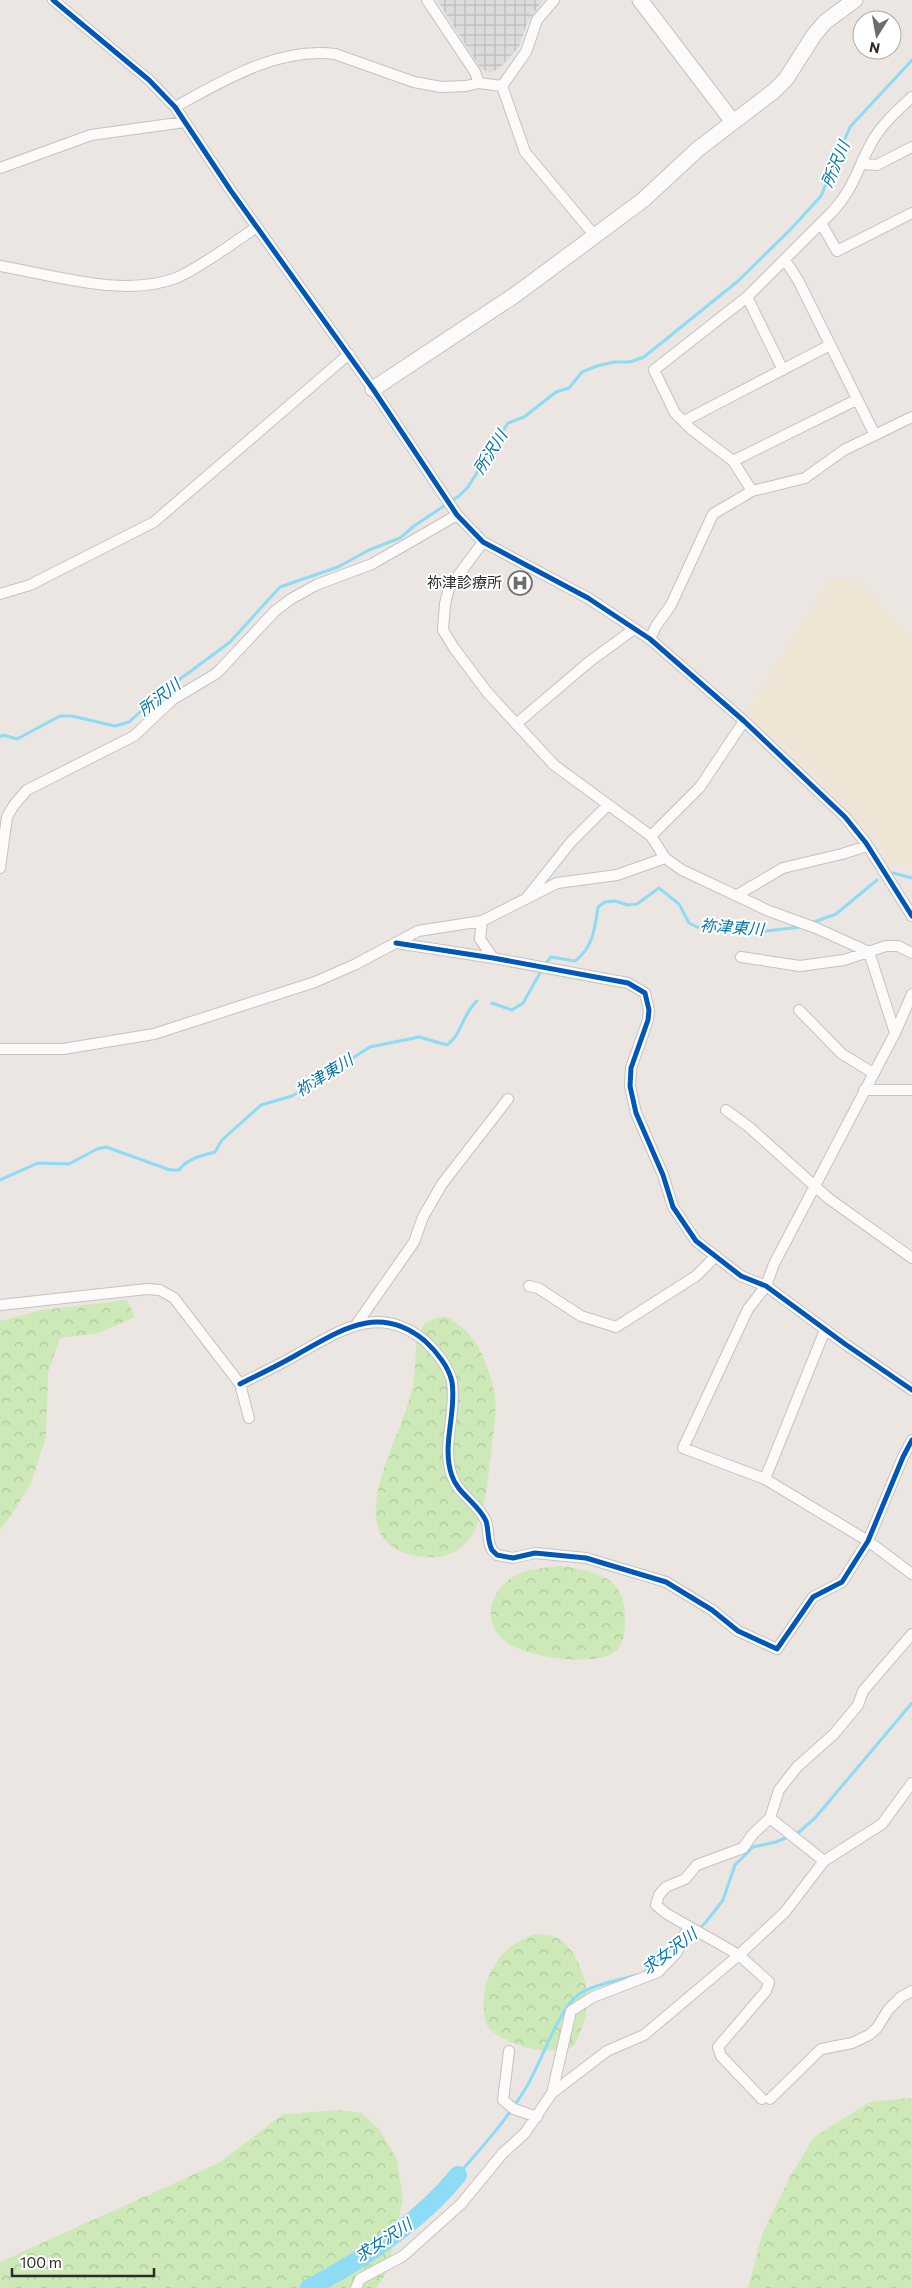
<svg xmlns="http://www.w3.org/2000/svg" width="912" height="2288" font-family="Commissioner,'Noto Sans JP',sans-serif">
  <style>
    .industrial { fill: url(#industrial-grid) }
    .education { fill: #efe5d5 }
    .forest { fill: url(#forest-crowns) }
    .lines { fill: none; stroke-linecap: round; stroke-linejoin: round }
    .stream { stroke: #8ddbf4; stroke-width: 3 }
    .river { stroke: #8ddbf4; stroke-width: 18 }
    .street-casing { stroke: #c4c2c3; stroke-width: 12 }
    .secondary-casing { stroke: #c4c2c3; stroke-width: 17 }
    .street { stroke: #fcfbfa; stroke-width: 10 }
    .secondary { stroke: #fcfbfa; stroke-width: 15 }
    .cycleway-casing { stroke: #fff; stroke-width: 8 }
    .cycleway { stroke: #0057b8; stroke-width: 5 }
    .labels { text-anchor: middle; stroke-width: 4; stroke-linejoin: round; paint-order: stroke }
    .poi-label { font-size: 15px; fill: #2c2c2c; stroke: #fff; text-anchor: end }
    .water-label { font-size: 16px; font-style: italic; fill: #0074ac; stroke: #fff }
  </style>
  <defs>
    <pattern id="industrial-grid" width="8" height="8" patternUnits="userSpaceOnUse" patternTransform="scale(1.25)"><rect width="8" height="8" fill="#dedbdd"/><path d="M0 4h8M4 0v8" fill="none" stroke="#bfbcbe"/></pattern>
    <pattern id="forest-crowns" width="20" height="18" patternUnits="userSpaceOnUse" patternTransform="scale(1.25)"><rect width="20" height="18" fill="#cce9b7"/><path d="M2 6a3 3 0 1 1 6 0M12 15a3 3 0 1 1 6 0" fill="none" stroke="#afc89e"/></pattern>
  </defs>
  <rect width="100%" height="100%" fill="#ebe6e1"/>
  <path class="industrial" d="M437,0H543L527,23L519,47L500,68L491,73L481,69Z"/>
  <path class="education" d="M830,578L861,581L912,637V865L886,864L885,853L874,832L860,824L827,787L746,712Z"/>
  <path class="forest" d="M127,1300L135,1317L99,1333L60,1338L48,1372L46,1437L31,1483L12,1514L0,1530V1321L42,1310Z
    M447,1317C476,1334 485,1355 493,1387C499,1407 493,1430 491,1451C486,1497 483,1568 417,1556C336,1542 397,1446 409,1400C411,1392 414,1385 414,1377C417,1362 413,1339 423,1326C429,1318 438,1317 447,1317Z
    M561,1566C599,1572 627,1577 625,1623C625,1633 623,1644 616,1651C596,1668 525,1657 506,1642C482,1624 488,1592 513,1577C527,1568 545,1568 561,1566Z
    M537,1934C542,1935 548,1935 552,1936C563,1939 572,1950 577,1960C592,1990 590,2018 573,2047C549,2055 525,2049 503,2038C498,2036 491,2031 488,2027C484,2021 484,2011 484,2004C483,1972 505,1942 537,1934Z
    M908,2098L912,2099V2288H748L763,2232L790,2177L814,2137L870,2102Z
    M340,2110L362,2113L379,2129L397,2159L403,2199L387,2272L376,2288H0V2262L219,2163L283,2114Z"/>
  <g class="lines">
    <path class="stream" d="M0,737L3,735L17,739L60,716H72L115,726L129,722L160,694L230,642L280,587L338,567L369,550L400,538L414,526L459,496L468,487L508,423L524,417L556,392L569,388L582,372L597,366L614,362H630L644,357L738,281L790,230L821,196L850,127L912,60
      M893,873L912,878
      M814,922L836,914L877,880
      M547,962L551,957L575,961C593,948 595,928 598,907L605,902L615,901L628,905L637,904L659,888L679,904L689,923L697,927L758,932L800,927
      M492,1003L512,1010L523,1003L540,973
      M0,1180L38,1163L69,1164L97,1149L106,1147L170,1170H179C188,1158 201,1156 215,1152L222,1140L261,1105L292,1096L370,1047L419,1037L447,1045C463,1033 462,1014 477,1001
      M699,1929L706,1922L723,1900L735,1865L753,1847L776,1842L799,1832L815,1818L912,1703
      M642,1974L674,1948
      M458,2175C481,2148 505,2122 524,2091C540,2067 557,2011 578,1995C594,1984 618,1981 636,1975"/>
    <path class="river" d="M309,2288C362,2260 420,2222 458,2175"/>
    <g class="street-casing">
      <path id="street" d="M53,0L149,80L175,107L231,191L373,389L457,515L483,542L588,598L650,639L744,721L845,817L866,843L912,916
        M427,0L475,72L479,83
        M502,86L525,152L595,236
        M502,86L526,52L537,20L554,0
        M175,107C224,80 278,47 335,54L414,82L441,87L466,86L479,83L502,86
        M862,164L877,165L912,147
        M0,168L91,135L185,122
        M821,223L837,251L912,213
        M785,260L798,280L875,435
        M0,266C54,275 124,298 176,278C200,268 234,242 257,227
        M747,297L783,370
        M684,421L830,345
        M733,461L856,400
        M752,491L733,461L691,429L675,413L654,370L747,297L833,211C855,187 858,166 873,140C883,123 898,110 912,97
        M483,542L449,588L445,604L443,630L454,648L487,692L554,765L651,836L665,858L682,870L769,911L816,928L869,952L895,1033
        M0,594L30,585L154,522L349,354
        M650,639L656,626L671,605L713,514L752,491L805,478L844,450L912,417
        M516,724L589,662L634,629
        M651,836L700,787L744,721
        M0,868L7,817L14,805L27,790L134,736L172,700L217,673L275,611L291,599L316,585L372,564L457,515
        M737,895L783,868L842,854L867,846
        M528,896L571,842L608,805
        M482,921L480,939L493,958
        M396,943L493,958L628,983L645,993L649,1010L648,1020L631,1068L630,1086L636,1113L663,1175L673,1207L696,1241L741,1276L766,1286L845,1344L912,1390
        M741,957L800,966L844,960L886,946H898L912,953
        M912,994L895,1033L774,1264L766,1286L748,1309L683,1448L765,1479L868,1541L912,1574
        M799,1010L842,1054L873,1073
        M0,1049H63L154,1034L315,982L356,964L418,931L482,921L557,883L617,875L665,858
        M864,1090H912
        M726,1110L749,1127L828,1198L912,1258
        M529,1286L538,1288L581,1316L616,1327L696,1276L716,1256
        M0,1305L147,1289L160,1290L174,1298L240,1384L249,1418
        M356,1325L414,1242L423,1217L442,1184L508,1099
        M240,1384C260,1374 279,1365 298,1354C341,1330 379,1303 425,1341C436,1351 449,1367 452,1382C457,1413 441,1445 452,1476C458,1494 478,1503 486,1521C489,1530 487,1541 492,1550L497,1555L513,1558L535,1553L586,1558L666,1582L712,1610L738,1631L777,1649L813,1597L842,1582L868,1541L903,1457L912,1440
        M765,1479L825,1330
        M824,1861L770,1818L779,1790L797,1767L834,1734L858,1705L863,1691L912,1634
        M509,2051L503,2100L514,2109L537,2117
        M552,2093L571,2011L593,1997L658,1972L677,1952L688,1927
        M762,2099L721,2056L718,2047L766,1991L769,1982L739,1955L667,1914L656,1905L659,1895L666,1887L685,1879L697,1865L743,1848L753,1834L770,1818
        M770,2099L821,2049L852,2043L869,2035L877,2028L888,2010L901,1997L912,1991
        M356,2288L360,2279L403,2256L461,2204L503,2153L525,2133L552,2093L607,2051L644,2035L739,1955L785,1912L824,1861L882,1824L912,1783"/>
    </g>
    <g class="secondary-casing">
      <path id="secondary" d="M640,0L733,122
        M373,389L515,295L643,200L698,149L774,91L786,79L814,35L825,22L855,0"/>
    </g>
    <use href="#street" class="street"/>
    <use href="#secondary" class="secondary"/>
    <g class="cycleway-casing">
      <path id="cycleway" d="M53,0L149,80L175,107L231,191L373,389L457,515L483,542L588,598L650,639L744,721L845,817L866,843L912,916
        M396,943L493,958L628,983L645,993L649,1010L648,1020L631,1068L630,1086L636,1113L663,1175L673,1207L696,1241L741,1276L766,1286L845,1344L912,1390
        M240,1384C260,1374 279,1365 298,1354C341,1330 379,1303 425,1341C436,1351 449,1367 452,1382C457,1413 441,1445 452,1476C458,1494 478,1503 486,1521C489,1530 487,1541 492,1550L497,1555L513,1558L535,1553L586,1558L666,1582L712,1610L738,1631L777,1649L813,1597L842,1582L868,1541L903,1457L912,1440"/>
    </g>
    <use href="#cycleway" class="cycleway"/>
  </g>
  <defs>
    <g id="hospital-ring" transform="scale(1.25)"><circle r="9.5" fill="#fff" stroke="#6f6d6b" stroke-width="1.5"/><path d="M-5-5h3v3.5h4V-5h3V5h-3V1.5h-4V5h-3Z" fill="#6f6d6b"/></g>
  </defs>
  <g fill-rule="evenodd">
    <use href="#hospital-ring" x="520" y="583"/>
  </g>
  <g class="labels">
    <g class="poi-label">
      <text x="502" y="588">祢津診療所</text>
    </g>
    <g class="water-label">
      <text transform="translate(835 164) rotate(-67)" y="6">所沢川</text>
      <text transform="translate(490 452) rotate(-58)" y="6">所沢川</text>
      <text transform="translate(159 697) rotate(-38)" y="6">所沢川</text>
      <text transform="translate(732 927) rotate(4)" y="6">祢津東川</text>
      <text transform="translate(324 1075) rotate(-32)" y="6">祢津東川</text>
      <text transform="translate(669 1951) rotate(-37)" y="6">求女沢川</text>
      <text transform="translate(383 2240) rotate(-33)" y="6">求女沢川</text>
    </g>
  </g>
  <g transform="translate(877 35) rotate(191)"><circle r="24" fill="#ffffff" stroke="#ababab"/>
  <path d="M0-4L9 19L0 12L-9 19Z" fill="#6f6d6b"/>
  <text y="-8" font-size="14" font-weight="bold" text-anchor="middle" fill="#2c2c2c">N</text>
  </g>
  <path d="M12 2268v8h142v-8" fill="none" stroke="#2c2c2c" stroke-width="2.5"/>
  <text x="20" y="2268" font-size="15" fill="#2c2c2c" stroke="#ffffff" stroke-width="4" paint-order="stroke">100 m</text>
</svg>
